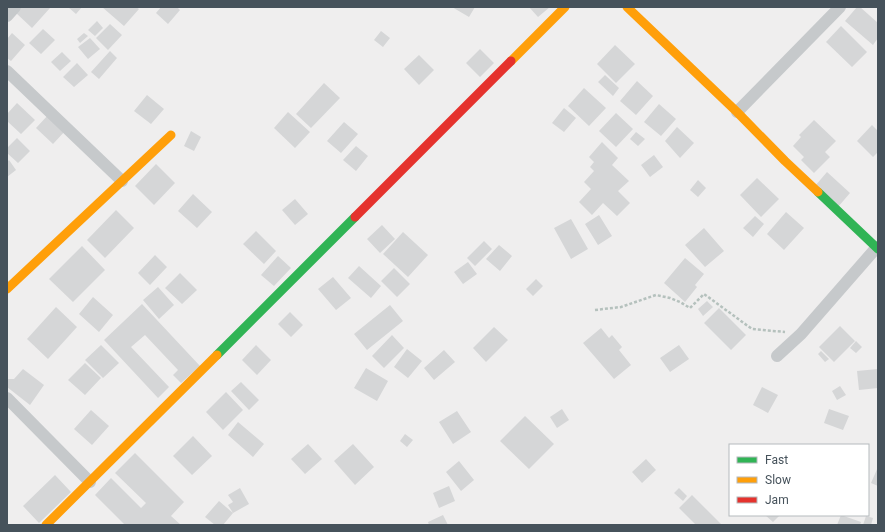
<svg xmlns="http://www.w3.org/2000/svg" width="885" height="532" font-family="Roboto,sans-serif">
  <style>
    .building { fill: #d5d6d7 }
    .lines { fill: none; stroke-linecap: round; stroke-linejoin: round }
    .path { stroke: #b5c1bd; stroke-width: 2.5; stroke-dasharray: 3 2; stroke-linecap: butt }
    .street { stroke: #c6c9cb; stroke-width: 12 }
    .fast { stroke: #30b455; stroke-width: 9 }
    .slow { stroke: #ff9f0a; stroke-width: 9 }
    .jam { stroke: #e5322d; stroke-width: 9 }
  </style>
  <rect width="100%" height="100%" fill="#efeeee"/>
  <path class="building" d="M20,7H49L50,8L32,28L15,12Z
    M68,7H82L76,14Z
    M102,7H136L139,9L124,26Z
    M161,7H177L180,10L168,24L156,13Z
    M452,7H475L469,17Z
    M529,7H550L538,17Z
    M857,7H860L878,23V38L873,45L845,21Z
    M97,21L103,28L95,36L88,30Z
    M110,24L122,35L108,50L96,38Z
    M841,26L867,52L852,67L826,42Z
    M43,29L55,40L41,54L29,43Z
    M381,31L390,38L383,47L374,40Z
    M12,33L25,45L11,61L7,58V39Z
    M84,33L88,36L80,43L77,39Z
    M90,38L100,49L88,59L78,47Z
    M615,45L635,64L616,83L597,64Z
    M480,49L494,63L480,77L466,63Z
    M110,51L117,58L99,79L91,72Z
    M62,52L71,61L60,71L51,62Z
    M419,55L434,70L419,85L404,69Z
    M77,63L88,75L74,87L63,77Z
    M605,75L619,88L613,96L598,82Z
    M637,81L653,96L636,115L620,101Z
    M324,83L340,98L311,128L296,114Z
    M584,88L606,108L589,126L568,106Z
    M147,95L164,109L151,124L134,111Z
    M17,103L35,120L21,134L7,121V114Z
    M659,104L676,119L661,136L644,122Z
    M564,108L576,118L564,132L552,123Z
    M288,112L310,132L295,148L274,128Z
    M616,113L633,129L616,147L599,131Z
    M49,114L66,130L53,144L36,128Z
    M814,120L836,141L825,152L830,157L814,173L801,160L804,157L793,146L801,137L799,135Z
    M344,122L358,134L341,153L327,141Z
    M872,125L878,131V152L873,157L857,141Z
    M677,127L694,143L680,158L665,141Z
    M191,131L201,137L194,151L184,146Z
    M636,132L645,139L638,146L630,139Z
    M17,138L30,151L18,163L7,153V148Z
    M602,142L618,158L612,165L629,181L618,191L630,203L617,216L603,203L592,215L579,202L591,189L584,182L594,171L590,167L594,162L589,157Z
    M356,146L368,156L356,171L343,160Z
    M654,155L663,167L650,177L641,165Z
    M9,160L16,170L7,177V162Z
    M156,164L175,183L154,205L135,186Z
    M827,172L850,193L838,207L815,186Z
    M757,178L779,199L761,217L740,195Z
    M698,180L706,188L698,197L690,190Z
    M193,194L212,212L197,228L178,211Z
    M295,199L308,214L295,225L282,210Z
    M116,210L134,228L105,258L87,240Z
    M786,212L804,228L784,250L767,234Z
    M599,215L612,236L598,245L585,224Z
    M755,216L764,224L753,237L743,228Z
    M571,219L588,249L571,259L554,228Z
    M382,225L395,239L380,253L367,239Z
    M704,228L724,251L705,267L685,245Z
    M256,231L276,251L264,264L243,244Z
    M403,232L428,255L408,277L383,254Z
    M484,241L492,249L475,266L467,258Z
    M499,245L512,256L500,271L486,259Z
    M82,246L105,270L73,302L49,279Z
    M155,255L167,267L150,285L138,273Z
    M278,256L291,268L274,286L261,275Z
    M685,258L704,274L695,285L697,287L685,302L664,283Z
    M468,262L477,274L463,284L454,272Z
    M359,266L381,286L371,298L348,278Z
    M394,268L410,284L397,297L381,281Z
    M180,273L197,290L182,304L165,288Z
    M333,277L351,298L336,310L318,289Z
    M536,279L543,286L533,296L526,289Z
    M158,287L174,305L159,319L143,300Z
    M93,297L113,315L99,332L79,314Z
    M707,301L713,307L703,316L698,309Z
    M142,304L200,366L181,383L173,375L178,370L145,335L131,347L169,387L158,398L104,340Z
    M390,305L403,321L367,350L354,334Z
    M56,307L77,327L48,359L27,339Z
    M719,308L746,335L731,350L704,323Z
    M290,312L303,325L291,337L278,324Z
    M840,326L855,341L834,362L819,347Z
    M494,327L508,340L486,362L473,348Z
    M601,328L609,338L612,335L622,347L619,350L631,365L614,379L583,343Z
    M392,335L404,348L384,368L372,356Z
    M856,341L862,347L856,353L850,348Z
    M101,345L119,363L103,378L85,360Z
    M256,345L271,360L257,375L242,360Z
    M679,345L689,359L670,372L660,358Z
    M407,349L422,361L408,378L394,367Z
    M444,350L455,362L434,380L424,368Z
    M821,351L829,359L825,362L818,354Z
    M85,363L101,378L85,395L68,380Z
    M366,368L388,381L377,401L354,388Z
    M23,369L44,385L30,405L7,387L8,379H14Z
    M878,369V388L859,390L857,371Z
    M241,382L259,400L249,410L231,391Z
    M840,386L846,395L837,400L832,391Z
    M762,387L778,395L768,413L753,405Z
    M226,392L243,410L223,430L206,412Z
    M562,409L569,420L557,428L550,417Z
    M829,409L849,416L843,430L824,423Z
    M91,410L109,426L92,445L74,429Z
    M457,411L471,432L453,444L439,422Z
    M525,416L554,444L529,469L500,441Z
    M238,422L264,444L253,457L228,435Z
    M405,434L413,440L407,447L400,441Z
    M193,436L212,456L192,475L173,456Z
    M308,444L322,459L305,474L291,459Z
    M353,444L374,467L355,485L334,461Z
    M135,453L184,502L171,516L181,525H125L95,495L111,478L141,508L146,503L115,473Z
    M646,459L656,470L642,483L632,472Z
    M459,461L474,480L461,491L446,472Z
    M878,467V486L871,483Z
    M55,475L71,492L39,523L23,506Z
    M449,486L455,501L439,508L433,493Z
    M240,488L249,504L233,513L223,525H215L205,517L219,501L233,513L228,505L233,502L228,495Z
    M679,488L687,496L683,501L674,493Z
    M692,495L722,525H696L679,508Z
    M443,515L448,525H429L428,522Z
    M765,515H780L773,522Z
    M841,515L861,522L860,525H837Z
    M866,516L873,518L871,525H863Z"/>
  <g class="lines">
    <path class="path" d="M595,310L621,307L656,295L670,298L680,302L690,308L704,294L752,329L785,332"/>
    <path class="street" d="M7,16L15,7
      M7,71L122,181
      M737,112L840,7
      M777,356L801,334L877,247
      M7,398L90,482"/>
    <path class="fast" d="M818,192L878,249
      M217,355L355,217"/>
    <path class="slow" d="M627,7L737,112L785,161L818,192
      M511,61L565,7
      M7,289L171,135
      M46,525L217,355"/>
    <path class="jam" d="M355,217L511,61"/>
  </g>
  <rect width="885" height="532" fill="none" stroke="#46525b" stroke-width="16"/>
  <rect x="729" y="444" width="140" height="72" fill="#ffffff" stroke="#b5babd"/>
  <rect x="737" y="457" width="20" height="6" fill="#30b455" stroke="#b5babd"/>
  <text x="765" y="464" font-size="12" fill="#46525b">Fast</text>
  <rect x="737" y="477" width="20" height="6" fill="#ff9f0a" stroke="#b5babd"/>
  <text x="765" y="484" font-size="12" fill="#46525b">Slow</text>
  <rect x="737" y="497" width="20" height="6" fill="#e5322d" stroke="#b5babd"/>
  <text x="765" y="504" font-size="12" fill="#46525b">Jam</text>
</svg>
